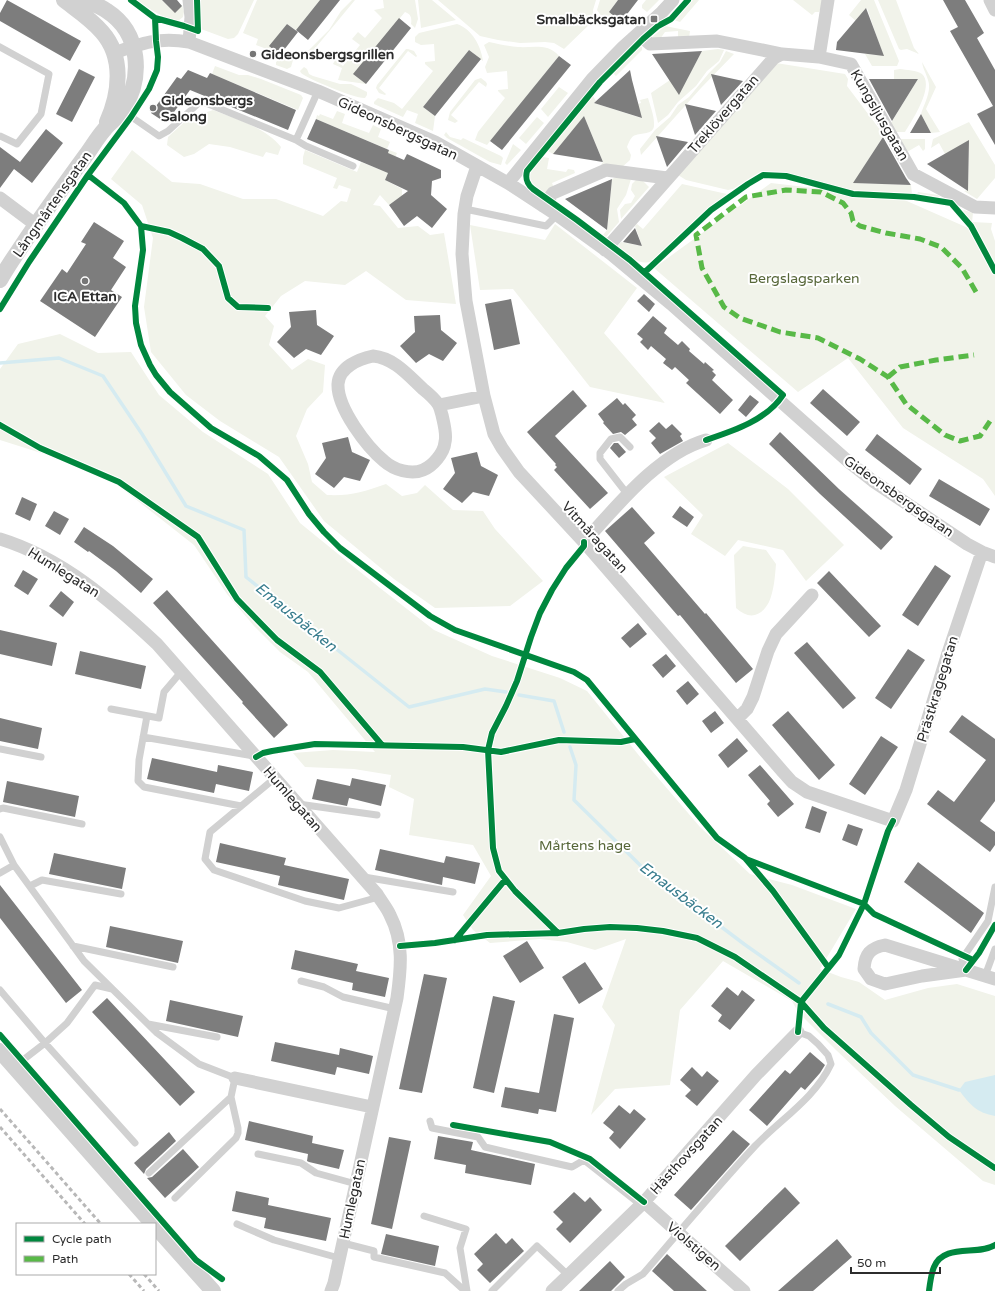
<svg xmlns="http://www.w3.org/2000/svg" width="995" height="1291" font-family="'Varela Round',sans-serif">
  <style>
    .green { fill: #f1f3ea }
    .water { fill: #d5ebf1 }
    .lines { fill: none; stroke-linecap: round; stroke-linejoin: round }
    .stream { stroke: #d5ebf1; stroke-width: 3.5 }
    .building { fill: #7d7d7d }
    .service { stroke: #d1d1d1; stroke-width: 7 }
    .minor { stroke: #d1d1d1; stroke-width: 13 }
    .tertiary { stroke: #d1d1d1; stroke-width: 16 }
    .rail { stroke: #b8b8b8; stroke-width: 3; stroke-dasharray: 4 3; stroke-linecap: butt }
    .quiet { stroke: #58b947; stroke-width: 5; stroke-dasharray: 10 5; stroke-linecap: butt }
    .cycleway-casing { stroke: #fff; stroke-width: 8 }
    .cycleway { stroke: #00873e; stroke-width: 6 }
    .poi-dot { fill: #767676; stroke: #fff; stroke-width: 1.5 }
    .labels { text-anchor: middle; stroke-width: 4; stroke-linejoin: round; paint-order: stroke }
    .poi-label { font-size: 14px; font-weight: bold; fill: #2c2c2c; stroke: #fff; text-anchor: start }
    .street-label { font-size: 14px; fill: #2c2c2c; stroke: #fff }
    .park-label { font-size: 14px; fill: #576739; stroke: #fff }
    .water-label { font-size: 15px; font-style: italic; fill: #397d8e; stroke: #fff }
  </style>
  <rect width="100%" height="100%" fill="#fff"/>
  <path class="green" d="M137,0H162L175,12L182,5L184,12L183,17L178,21C164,18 148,9 137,0Z
    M201,0H254L238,34L234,38L228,39L201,29L200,27Z
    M257,0H320L296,30L287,24L270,46L273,52L268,54H262L264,48L256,45L258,39L243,33Z
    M352,0H355L312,52L320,59L316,60L308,57L306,53L329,30L341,11Z
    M383,0H415L418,19L415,28L411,24C412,18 411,14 405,12L354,74L366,84L338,80L342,68L333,64L335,60L343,66L360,45L352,39L358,32L365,38L382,18L374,10L384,8Z
    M418,0H432L456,20L421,28Z
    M438,0H596L593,10L594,20L564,49L554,43L545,42L520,43L498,40L480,36Z
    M600,0H618L609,12L615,17L611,20L603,21L602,17L597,10Z
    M646,0H659L647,12L642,8V5Z
    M693,0H699L680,22L674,20Z
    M793,0H824L819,12H815L812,15Z
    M861,0H874L899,61L897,66H872L865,54L883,55L867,8L856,21L849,15Z
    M878,0H896L914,48L919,54L907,49L901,50L899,49Z
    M457,24C472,29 481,46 483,61L469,50L423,107L435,116L433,131L415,123L418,114L407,110L403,117L374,104V102L378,98L394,103L402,109L433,71L425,64V62L435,61L434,44L421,45L415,42V37L419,33Z
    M665,26L690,31L689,38H678V31L665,32L660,39L651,38Z
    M489,42C498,44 508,46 518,47C533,48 548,43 559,56L487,145L475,140L478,132L505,98L498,91V90L508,89L507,71L487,73L485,67L489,57L484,45Z
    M640,47H642V50L616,76L613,73Z
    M406,49H408L414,51L417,56L416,57L408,51L379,88L386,94L385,95L379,93L376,88L377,85Z
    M718,49L724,50L719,61L707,71L696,86L678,102L668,115L658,123L651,93L670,80L679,94L702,51Z
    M726,51L734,54L701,88L641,155L640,149L655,130L670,117L678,105L689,97L709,73L720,62Z
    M293,53H295L291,67L287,69L276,65V62L284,56V60L287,59Z
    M922,62L936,87L926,109L940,132L931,133L921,114C924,104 932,91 928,80C926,73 923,69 922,62Z
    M776,63L845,74L848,79L847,86L884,135L854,183L911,185L912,194L910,195L852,191L838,189L801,176L763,172L752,177L733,189L728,190L686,180L678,175L712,138Z
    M215,66L239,75H248L261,79L301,95L303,98L298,110L212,74Z
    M304,67L307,69L309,74L313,76L340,84H351L367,92V95L365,98C356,99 308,79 301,73L300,71Z
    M900,69C906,70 917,70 922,74C935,86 912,121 905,132H895L891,123L918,79H894V70Z
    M481,78L486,82L487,84L486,87L479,82L451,115L458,121L455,123L448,120L450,112L475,80Z
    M559,87L568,93L548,117L541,109Z
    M593,96L596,101L594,103L641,118L638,104L641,103L640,100L648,98C650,105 654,115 654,123C655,135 644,132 636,135C631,136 629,142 627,147L631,155L630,160L621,168L601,165L603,162L584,116L553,154L548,151L573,119Z
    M213,110C236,119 265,127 281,147L278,155L266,152L263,157L230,147L209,144L194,154L184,157L167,145L168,137L191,116L194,121L206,116L207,112Z
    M337,111L345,114L342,123L369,133L373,125L381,129L378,137L390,142L387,149L316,119L317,115L319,116L320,114L333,119Z
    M537,117L544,123L526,144L519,138Z
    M969,122L995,165V178L977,199L964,191L968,190L969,141L945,154L939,143L931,148L933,139Z
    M446,132L450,137L461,140L463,138L501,156L503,158L501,165L490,162L447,138L444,135Z
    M899,139H925V149L923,151L919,145L907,152Z
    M513,144L521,150L507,165L505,163Z
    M132,150L172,182L200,184L243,199H276L323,216L341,201L347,202L351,189L339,185L337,189L333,188L337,178L303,164V157L305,150L357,172L361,162L381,170L389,150L397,153L385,180L402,189V196L389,205L380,195L373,205L380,206L398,228L418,226L430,235L444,233L456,304L406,300L366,271L345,285L305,281L281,296L265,316L274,326L269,345L292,370L308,359L325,365L323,392L307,409L296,436L308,464L312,482L327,495C351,496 363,492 386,484L402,496L417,493L425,485L453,510L483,511L495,529L543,581L510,606L435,608L394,579L324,521L279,457L220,421L186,395L151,352L144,307L153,238L142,205L111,179Z
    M543,157L549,158L547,169L566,172L568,169L574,170L575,173L552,183L554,188C551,191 547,193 542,192C536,190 528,182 530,175C531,169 539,162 543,157Z
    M616,177L631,179L626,195L617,209L619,222L606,237L603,235L607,230L612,179Z
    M636,180L643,181L649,187L621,219L620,210L625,204L631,203L635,196L631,190L632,184Z
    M771,183L900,198L975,231L962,212L964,210L973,213L972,222L992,223L991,229L995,241V496L983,479L903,428L848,358L798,392L654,268L705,231L726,214L738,207Z
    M682,184L727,194L701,215L652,261C638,267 628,254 618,246L621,242L642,246L635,226L637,224L643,229Z
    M918,192L938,195L940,197L920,196L917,194Z
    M555,224L637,288L604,333L665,403L590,387L513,289L480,290L470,225L545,240Z
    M60,334L98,353L131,352L159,395L203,432L268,474L300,523L380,588L434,630L492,656L560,678L587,691L641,758L700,827L750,874L792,885L856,909L820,969L841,977L859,982L885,1000L928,988L957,984L995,996V1185L983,1181L895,1106L836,1050L798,1012L792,1001L723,961L680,1010L670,1085L615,1089L591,1115L615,1025L602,1007L626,939L595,950L567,942L540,939L490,943L473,930L463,915L491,876L473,845L409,835L414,799L389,787L391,775L354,769L305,767L293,753L333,750L375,752L308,672L280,652L254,626L227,594L194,545L101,472L0,440V369L18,344Z
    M728,443L788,489L844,545L806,581L783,550L738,540L725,556L691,534L703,515L664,477Z
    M743,546L766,550L776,564C775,576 774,591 769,602C761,617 749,620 736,608L734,555Z"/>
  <path class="water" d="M995,1075V1116C977,1113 969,1104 959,1090L965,1082Z"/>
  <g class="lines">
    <path class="stream" d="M0,363L59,358L103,376L142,434L186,506L244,530L246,577L409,707L485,689L506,692
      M519,695L554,701L564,732
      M570,747L576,765L574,800L642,867L744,944L799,983
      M828,1004L861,1017L871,1033L913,1075L959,1090"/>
  </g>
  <path class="building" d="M7,0L81,41L70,61L0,21V13Z
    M162,0H177L182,6L175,13Z
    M320,0H340L308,40L296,30Z
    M618,0H638L621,22L609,12Z
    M943,0H965L984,33L977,38L995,70V145L977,114L993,106L950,31L958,27Z
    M866,8L884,56L836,50L837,42Z
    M399,18L411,28L366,84L353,74Z
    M287,24L298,32L280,55L269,46Z
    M469,50L481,59L435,116L423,107Z
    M702,51L679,95L652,54Z
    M559,56L571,65L502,150L490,141Z
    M79,69L95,77L72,122L56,114Z
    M188,70L207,78L210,73L296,110L288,130L190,90L166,123L151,113L177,77L181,79Z
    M630,70L632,80L642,118L594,103Z
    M711,74L743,81L721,105Z
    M869,79H918L892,121Z
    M685,104L716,111L695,135Z
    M921,114L931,133H910Z
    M584,116L603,162L553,154Z
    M316,119L389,150L388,153L404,160L407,154L441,170V178L432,181L431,195L447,209L432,228L417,216L404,226L389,205L408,191L385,180L388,173L307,139Z
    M46,129L63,143L32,183L14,169L0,188V147L20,162Z
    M656,136L688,142L667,167Z
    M883,137L906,178L911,185L853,183Z
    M969,140L968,191L927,164Z
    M612,179L607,230L565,199Z
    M94,222L124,241L113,258L126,267L111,290L122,297L95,337L40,301L62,269L67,273L86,244L81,242Z
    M635,228L642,246L623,242Z
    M644,294L655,304L649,312L637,301Z
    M511,299L520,344L494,350L485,304Z
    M316,310L317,325L334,336L321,355L306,349L294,358L277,342L291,327L289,312Z
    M440,315L441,330L457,343L443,361L429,354L416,363L400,346L415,332L414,316Z
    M653,316L667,328L664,333L678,345L682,341L690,349L689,351L704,364L705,362L714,370L712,371L716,375L712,380L733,400L720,414L686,383L689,380L675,367L672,370L663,363L666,359L651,346L648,350L640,342L643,339L637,334Z
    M823,389L860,422L847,436L810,403Z
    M573,390L587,406L555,436L608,493L590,509L554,470L557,467L555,465L556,464L527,432Z
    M750,395L759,402L746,417L738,410Z
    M617,398L623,405L625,403L636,415L632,419L637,425L625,435L621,432L613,434L603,423L604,422L598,414Z
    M659,422L666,429L672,424L682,434L680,436L683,441L660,454L651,443L656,438L649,431Z
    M780,432L839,489L893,537L881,550L820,494L769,444Z
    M877,434L922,469L910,485L865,450Z
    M348,437L352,452L370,460L360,481L344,477L334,488L315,474L326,458L322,443Z
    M614,443H618L626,452L619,458L610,448Z
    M477,452L481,466L498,475L489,496L473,492L462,503L443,489L455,473L451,458Z
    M939,479L990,509L980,526L929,496Z
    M22,497L37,504L30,521L15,514Z
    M680,506L694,517L687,527L672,517Z
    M632,507L655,533L644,543L705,614L706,613L753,669L736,683L680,615L678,616L605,531Z
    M54,511L69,519L60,535L45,526Z
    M84,527L113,546L153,579L141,593L116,571L89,551L88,552L74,542Z
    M935,565L951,576L918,626L902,615Z
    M23,570L38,579L28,595L14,586Z
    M829,571L881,626L869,637L817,583Z
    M167,590L288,725L274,738L242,703L243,702L153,603Z
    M61,591L74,602L63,617L49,606Z
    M638,623L647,634L630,648L621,638Z
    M0,630L57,643L52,666L0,654Z
    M807,642L856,698L843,709L794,653Z
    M908,649L925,660L891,709L875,698Z
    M80,651L146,666L141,689L75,674Z
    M666,654L676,666L663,678L652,665Z
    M688,681L699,694L687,705L676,691Z
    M715,711L724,723L711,733L702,721Z
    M788,711L835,765L819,780L772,725Z
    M962,715L995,739V801L980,821L995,832V845L990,852L927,804L938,790L954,802L986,760L949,732Z
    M0,718L42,728L38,749L0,741Z
    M881,736L898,747L865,795L849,784Z
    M737,738L748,751L728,768L718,755Z
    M152,758L217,772L218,765L253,772L249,791L216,784L214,793L147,779Z
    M760,765L794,804L778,817L767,804L770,801L748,775Z
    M352,778L386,785L381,806L349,798L347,806L312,799L317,779L350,786Z
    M7,781L79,796L75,817L3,802Z
    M812,806L827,812L820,833L805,828Z
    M848,824L863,829L857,846L842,840Z
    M220,843L286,858L284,865L349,879L344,900L278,885L280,876L216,862Z
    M380,849L444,863L446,856L480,863L475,884L443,877L442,885L375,870Z
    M54,853L126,868L122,889L49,874Z
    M918,862L984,913L971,933L904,882Z
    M0,885L82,990L66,1003L0,918Z
    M110,926L183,941L178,963L106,947Z
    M527,941L544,968L520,983L503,956Z
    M295,950L358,964L356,971L389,978L385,997L352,990L353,983L291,969Z
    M585,962L603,989L579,1004L562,977Z
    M424,974L447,978L422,1093L399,1089Z
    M727,987L738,996L742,990L755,1000L730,1030L718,1021L722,1015L711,1006Z
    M493,996L515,1001L494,1093L473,1088Z
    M107,998L195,1092L180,1106L92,1012Z
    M170,1000L243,1016L238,1037L166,1021Z
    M554,1014L574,1018L556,1112L539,1109L538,1114L501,1107L505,1087L539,1093Z
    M275,1042L339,1055L340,1048L373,1056L369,1074L337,1067L335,1075L271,1061Z
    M810,1052L825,1065L820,1073L805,1090L801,1087L767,1126L749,1110L785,1070L790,1074Z
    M692,1067L702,1077L707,1071L719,1081L697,1106L685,1096L691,1090L680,1080Z
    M619,1105L630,1114L634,1109L646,1119L620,1149L609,1138L614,1132L603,1123Z
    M249,1121L313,1136L312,1143L344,1150L339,1169L309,1162L307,1161L308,1154L245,1140Z
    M733,1130L750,1144L691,1210L674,1195Z
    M169,1132L176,1141L146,1169L144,1174L134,1163Z
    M438,1136L473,1142L471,1150L535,1164L531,1185L465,1173L466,1165L434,1159Z
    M389,1137L411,1141L392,1229L371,1224Z
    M183,1149L199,1167L165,1198L147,1178L152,1177Z
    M785,1187L800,1203L740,1261L725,1246Z
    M236,1191L269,1198L268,1205L331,1218L326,1241L264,1228L266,1218L232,1211Z
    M574,1192L585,1202L590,1197L602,1210L570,1243L556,1229L563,1222L553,1212Z
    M496,1233L506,1244L512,1238L524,1251L490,1283L477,1270L483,1264L474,1254Z
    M386,1234L439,1246L435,1266L381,1254Z
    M837,1239L852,1257L813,1291H778Z
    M667,1254L707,1291H674L652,1271Z
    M610,1261L625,1277L611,1291H579Z"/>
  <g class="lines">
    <path class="service" d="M0,47L49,74L41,114L17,144L0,136
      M123,111L159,136L168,131L201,101L296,140L306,146L353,166
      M296,140L318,91
      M465,209L546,226L557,215
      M628,495L600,459V453L611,439L620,437L630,447
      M111,709L159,718L164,692L181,672
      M147,716L139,760L138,781L144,787L241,806
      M143,737L254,756
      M0,749L41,757
      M275,778L210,832L205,859L214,870L305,901L339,908L379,897
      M298,804L377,815
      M0,809L3,808L82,824
      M0,837L14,865L84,961L157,1033L199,1064L235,1078L231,1097L238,1128V1133L236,1138L175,1198
      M0,873L14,865
      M364,877L453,892
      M30,886L42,880L121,894
      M73,946L173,967
      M966,970L962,959L988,921L995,887
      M985,976L995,949
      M301,981L324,987L343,997L395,1009
      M0,990L45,1043L135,1143
      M148,1024L217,1037
      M14,1067L45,1043L67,1023L95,985L112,989
      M430,1121L432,1128L478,1137L485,1147L572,1167L584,1160L641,1205
      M258,1154L301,1163L316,1173L356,1184
      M149,1173L231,1097
      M424,1216L466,1229L460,1248L467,1291
      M237,1224L274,1240L339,1258
      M343,1243L374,1251V1257L445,1273L465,1291
      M492,1291L537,1246L568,1275
      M618,1291L626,1284L643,1274C680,1231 717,1187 755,1146C781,1119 815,1098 831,1064L828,1055L818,1044L809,1036L798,1032"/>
    <path class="minor" d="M990,0L995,10
      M638,34L650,44L717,41L782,54L819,57L851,64L913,174L975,207L995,208
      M189,42L191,17L189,0
      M114,53C142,43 159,37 189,42L318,91L435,142L508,183L557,215L611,254L671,304L850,463L873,481L967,544L982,552L995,557
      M819,57L828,0
      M477,166L467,196L464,214L462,254L466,301L484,396L494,434L502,448L519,472L584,542L783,772L792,782L807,792L893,821L906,790L948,653L982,552
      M508,183L592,79L623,47L662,12L673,0
      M0,198L36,225
      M543,206L553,193L606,170L667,178
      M605,250L774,58L782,54
      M373,356C394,358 408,375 423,389C428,393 434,398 438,404C440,407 441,412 442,415C444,424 447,434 445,442C444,453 433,466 423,470C411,475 394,470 384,461C367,447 337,408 338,384C339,367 359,359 373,356Z
      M439,405L484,396
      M0,539C62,558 111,601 157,644L377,894C381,901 387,908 390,915C404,942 401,969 397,998L334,1283L331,1291
      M584,542C617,506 658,454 706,440
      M737,719L747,709L753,697L768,651L776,634L812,595
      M966,970L922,976L885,984L871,979L864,969C865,954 870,948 885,945L995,979
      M235,1078L372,1107
      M644,1202L744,1291
      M552,1291L644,1202L756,1075L798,1032"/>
    <path class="tertiary" d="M64,0C77,10 91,19 102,32C124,57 120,93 107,122
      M0,280C7,267 15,256 23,244C43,214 65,184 86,155C92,147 97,138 104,130C109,123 118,118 123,110C143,78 141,33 107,11C100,6 92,3 85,0
      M0,1051L153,1224
      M155,1226L213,1291"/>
    <path class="rail" d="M0,1109L101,1224
      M0,1127L85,1224
      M129,1274L144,1291
      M144,1274L159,1291"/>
    <path class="quiet" d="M976,292L962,268L941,247L920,239L886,233L860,226L853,221L851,213L843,203L821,192L786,190L746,197L696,235L702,268L724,307L740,318L780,332L818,338L860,359L888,377L906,404L945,435L960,441L980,436L990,421H995
      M888,377L900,367L936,360L974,355"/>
    <g class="cycleway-casing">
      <path id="cycleway" d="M131,0L155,18L184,26L198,31L197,0
        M688,0L671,19L658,26L643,39L600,82L527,171C525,179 527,184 533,189L577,220L630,260L783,395C767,420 733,431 706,440
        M88,175L124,203L141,226L143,250L135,306L136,323L141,345L150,365L156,375L170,392L211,428L259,456L287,480L309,514L324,532L340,548L430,616L455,630L574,672L587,680L717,838L745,858L773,891L828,967
        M141,226L169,232L182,238L203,249L219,266L228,298L238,307L268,308
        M645,272L711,210L748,184L763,175L786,176L853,194L914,197L951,203L971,226L995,271
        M0,309L29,262L88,175L131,117L149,89L157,70L158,57L156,41L155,18
        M0,425L40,448L119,482L198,537L237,599L277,640L320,672L382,745
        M256,757L263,753L272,751L315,744L463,747L501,752L559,740L621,742L635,739
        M746,859L864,904L874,914L973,960
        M558,933L515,891L499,871L493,848L488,750L492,733L506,706L517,681L531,637L540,613L552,590L566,568L584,546V542
        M455,940L505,880
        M400,946L435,943L487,935L558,933L584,929L610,927L637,928L663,931L697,938L735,957L801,1002L824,1028L911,1105L949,1137L995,1168
        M966,970L979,953L995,925
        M798,1032L801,1002L839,955L864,904L888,831L893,821
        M0,1035L196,1260L222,1279
        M453,1125L550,1142L590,1159L644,1202
        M929,1291C930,1283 931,1274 934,1267C944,1243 977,1256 995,1245"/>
    </g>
    <use href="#cycleway" class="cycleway"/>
  </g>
  <g class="poi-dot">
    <rect x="650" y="15" width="8" height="8" rx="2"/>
    <circle cx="253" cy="54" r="4"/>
    <circle cx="153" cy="108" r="4"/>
    <circle cx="85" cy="281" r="4"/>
  </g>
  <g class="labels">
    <g class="poi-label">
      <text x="646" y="24" text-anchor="end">Smalbäcksgatan</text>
      <text x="261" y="59">Gideonsbergsgrillen</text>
      <text x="161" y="105">Gideonsbergs<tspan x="161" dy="16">Salong</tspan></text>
      <text x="85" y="301" text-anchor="middle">ICA Ettan</text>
    </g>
    <g class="street-label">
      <text transform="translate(723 114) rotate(-49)" y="5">Treklövergatan</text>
      <text transform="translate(880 115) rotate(60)" y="5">Kungsljusgatan</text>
      <text transform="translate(398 128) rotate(25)" y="5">Gideonsbergsgatan</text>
      <text transform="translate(52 204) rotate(-55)" y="5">Långmårtensgatan</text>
      <text transform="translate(899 496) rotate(35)" y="5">Gideonsbergsgatan</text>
      <text transform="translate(595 537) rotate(48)" y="5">Vitmåragatan</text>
      <text transform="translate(64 572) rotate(32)" y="5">Humlegatan</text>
      <text transform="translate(937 689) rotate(-73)" y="5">Prästkragegatan</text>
      <text transform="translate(293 799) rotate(49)" y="5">Humlegatan</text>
      <text transform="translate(686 1155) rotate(-48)" y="5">Hästhovsgatan</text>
      <text transform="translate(352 1199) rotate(-78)" y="5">Humlegatan</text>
      <text transform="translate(694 1246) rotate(41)" y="5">Violstigen</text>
    </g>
    <g class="park-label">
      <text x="804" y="283">Bergslagsparken</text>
      <text x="585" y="850">Mårtens hage</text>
    </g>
    <g class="water-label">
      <text transform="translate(296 617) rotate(39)" y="5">Emausbäcken</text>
      <text transform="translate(681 895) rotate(37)" y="5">Emausbäcken</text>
    </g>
  </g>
  <rect x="16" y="1223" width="140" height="52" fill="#ffffff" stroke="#ababab"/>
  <rect x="24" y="1236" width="20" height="6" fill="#00873e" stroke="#ababab"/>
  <text x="52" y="1243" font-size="12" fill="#2c2c2c">Cycle path</text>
  <rect x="24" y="1256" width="20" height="6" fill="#58b947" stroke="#ababab"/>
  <text x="52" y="1263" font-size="12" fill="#2c2c2c">Path</text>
  <path d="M851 1267v6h89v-6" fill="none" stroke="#2c2c2c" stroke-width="2"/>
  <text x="857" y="1267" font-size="12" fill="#2c2c2c" stroke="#ffffff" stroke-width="3" paint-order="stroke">50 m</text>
</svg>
